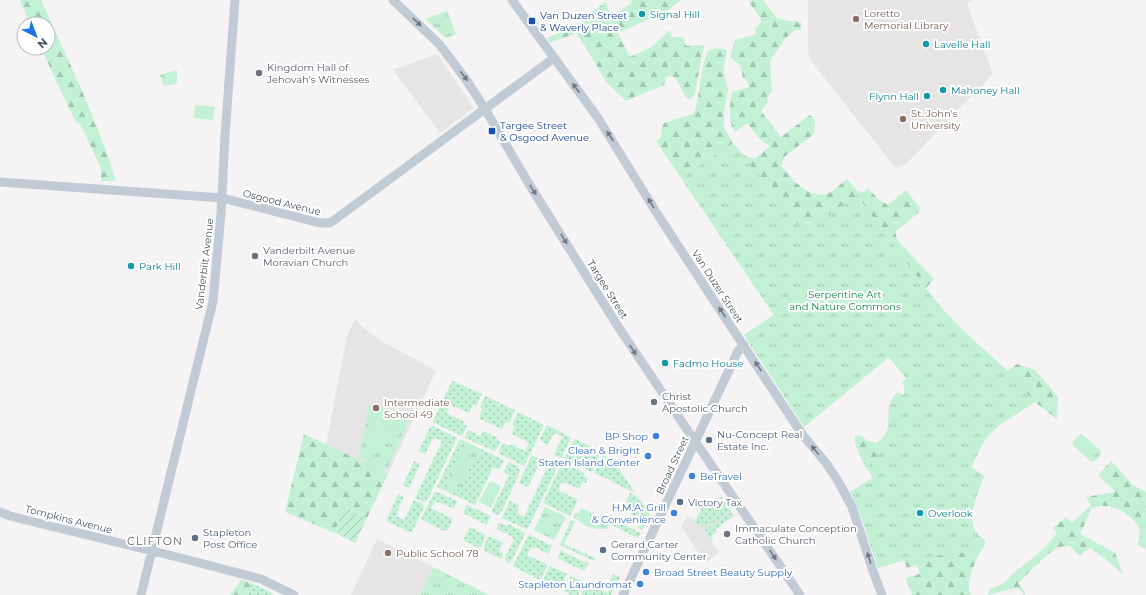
<svg xmlns="http://www.w3.org/2000/svg" width="1146" height="595" font-family="Montserrat,sans-serif">
  <style>
    .education { fill: #e6e4e5 }
    .grass { fill: url(#grass-dots) }
    .forest { fill: url(#forest-firs) }
    .park { fill: url(#park-tufts) }
    .garden { fill: url(#garden-furrows) }
    .pitch { fill: #c3f1d5 }
    .lines { fill: none; stroke-linecap: round; stroke-linejoin: round }
    .secondary { stroke: #c1cbd6; stroke-width: 9 }
    .oneway { fill: #6e7984 }
    .culture-dot { fill: #0f9aa8; stroke: #fff; stroke-width: 1.5 }
    .education-dot { fill: #8d6e63; stroke: #fff; stroke-width: 1.5 }
    .transit-dot { fill: #1a4fb4; stroke: #fff; stroke-width: 1.5 }
    .worship-dot { fill: #6b7280; stroke: #fff; stroke-width: 1.5 }
    .shop-dot { fill: #3f7fe0; stroke: #fff; stroke-width: 1.5 }
    .service-dot { fill: #5c6f8a; stroke: #fff; stroke-width: 1.5 }
    .labels { text-anchor: middle; stroke-width: 4; stroke-linejoin: round; paint-order: stroke }
    .education-label { font-size: 10px; fill: #785e54; stroke: #fff; text-anchor: start }
    .culture-label { font-size: 10px; fill: #0d838f; stroke: #fff; text-anchor: start }
    .transit-label { font-size: 10px; fill: #164399; stroke: #fff; text-anchor: start }
    .worship-label { font-size: 10px; fill: #5b616d; stroke: #fff; text-anchor: start }
    .street-label { font-size: 10px; fill: #4a5661; stroke: #fff }
    .park-label { font-size: 10px; fill: #17864f; stroke: #fff }
    .service-label { font-size: 10px; fill: #4e5e75; stroke: #fff; text-anchor: start }
    .shop-label { font-size: 10px; fill: #366cbe; stroke: #fff; text-anchor: end }
    .neighbourhood-label { font-size: 11px; letter-spacing: 1px; fill: #5f6368; stroke: #fff }
  </style>
  <defs>
    <pattern id="grass-dots" width="8" height="8" patternUnits="userSpaceOnUse"><rect width="8" height="8" fill="#c3f1d5"/><path d="M2 2h.1M6 6h.1" fill="none" stroke="#a0c6b0" stroke-width="1.8" stroke-linecap="round"/></pattern>
    <pattern id="forest-firs" width="22" height="20" patternUnits="userSpaceOnUse"><rect width="22" height="20" fill="#c3f1d5"/><path d="M5 1l3.5 6h-7zM16 11l3.5 6h-7z" fill="#a0c6b0"/></pattern>
    <pattern id="park-tufts" width="24" height="20" patternUnits="userSpaceOnUse"><rect width="24" height="20" fill="#c3f1d5"/><path d="M3 7l-1-3M5 7V3M7 7l1-3M15 17l-1-3M17 17v-4M19 17l1-3" fill="none" stroke="#a0c6b0"/></pattern>
    <pattern id="garden-furrows" width="10" height="10" patternUnits="userSpaceOnUse"><rect width="10" height="10" fill="#c3f1d5"/><path d="M-1 1l2-2M0 10L10 0M9 11l2-2" fill="none" stroke="#a0c6b0"/></pattern>
  </defs>
  <rect width="100%" height="100%" fill="#f5f3f3"/>
  <path class="education" d="M808,0H973L967,4L993,74L906,164L900,166L899,168L896,167L893,165L812,62L809,56L808,49Z
    M437,54L474,108L440,133L393,70Z
    M355,319L368,332L381,341L419,361L436,371L388,474L326,445L347,336Z
    M721,496L734,515L706,534L719,553L705,563L681,526L688,516L695,521L704,505L708,506Z
    M377,539L433,567L420,595H351Z"/>
  <path class="grass" d="M452,381H453L482,394L476,406L473,405L469,413L454,406V407L450,405L446,413L465,422L464,424L467,426L462,436L434,423L433,421Z
    M485,396L515,410L509,423L506,422L502,429L480,419L479,416L483,409L480,408Z
    M518,413H520L544,425L524,466L500,454L499,451L503,443L510,446L511,444L525,451L529,443L526,442V441L512,434L515,426L512,425Z
    M547,425L570,437L571,438L561,458L554,455L562,437L555,433L553,436H552L547,446L540,439Z
    M433,426L457,438L427,501L424,502L415,498L442,441L434,437L433,440H432L425,454L420,452L419,451L430,427Z
    M468,430L481,436L483,431L498,438L497,440L501,442L496,450L494,451L465,438Z
    M460,439L465,441L459,454L460,455L447,485L449,489L448,492L437,487Z
    M575,439L601,452L592,472L565,460V458L574,440Z
    M481,449L504,460L499,470L493,467L475,505L452,494L473,461L475,462Z
    M603,454L619,469L635,493L612,482V481L604,477L603,478L594,473Z
    M532,455L541,460L528,487L519,483Z
    M414,461L420,464L409,488L403,485Z
    M509,462L518,466L520,472L502,511L498,515L491,512L509,475L503,472Z
    M562,463H564L585,473L583,476L588,478L586,483L583,482L579,489L566,483L565,484L562,482L558,490L578,500L570,516L543,503Z
    M549,464L557,468L528,528L526,529L502,518L510,501L519,505L517,513L524,517Z
    M435,491L457,501L454,509L439,502L438,503L435,501L431,508L453,519L448,530L444,531L421,519Z
    M630,493L638,497L650,515L642,530L638,528L642,520L639,519V518L625,511L628,503L626,502Z
    M398,494L404,497L397,512L398,513L396,516L404,520L414,500L423,504L424,507L412,532H409L386,521Z
    M721,496L731,511L728,513L726,512L727,514L704,528L701,524L699,525L695,521L704,505L708,506Z
    M467,505L491,516L487,525L463,513Z
    M732,512L734,516L718,527V528L715,531L717,532L711,536L713,539L712,543L706,533V529L728,515H729V514Z
    M575,513L578,514L577,518C587,527 592,528 606,528L610,518L641,533L638,538L610,524L607,529C599,529 591,529 584,525C579,522 577,519 573,517Z
    M571,520L575,521L564,544L595,558L594,561L560,545Z
    M499,522L507,526L508,524L524,532L525,534L510,564L506,561L505,557L514,539L511,537V536L497,529Z
    M470,527L486,535L481,547L478,548L463,540Z
    M530,535L550,545L551,544L552,545L548,554L535,547L534,549L531,547L527,555L548,565L540,580L513,566L528,536Z
    M489,536L503,543L499,550L503,554L501,559L485,551L483,548Z
    M561,550L564,551L563,552L586,563L587,562L589,563L584,571L559,559L558,557Z
    M550,566L567,574L559,589L542,581Z
    M613,574L620,577L611,595H581L587,583L608,593L611,586L608,584Z
    M571,576L584,582L578,595H571L564,591Z
    M252,583L272,593L271,595H244Z"/>
  <path class="forest" d="M20,0H41C68,60 97,119 116,181H101V168L80,124L76,123L41,48H48V24H30Z
    M632,0H681L667,11L618,33L630,57L651,47L670,30L672,37H683L686,46L705,45L702,54L695,94L691,99H687L675,77L669,76L666,77L664,85L626,101L606,82L588,51L576,33L550,43L548,39V38L582,22L584,20V18L606,2L611,18L631,3Z
    M751,0H763L777,18L788,21L801,22V30H796L792,32L785,39L770,61L772,91L767,97L769,100L761,111L781,137L810,115L815,120L814,134L784,157L781,166C792,179 808,199 827,194C833,192 842,183 847,179L857,191L863,192L868,188L879,200L888,205L906,190L920,208L918,213L895,232L898,241L934,279L926,288C949,320 979,345 1008,371L1017,364L1035,370L1058,397L1057,419L1035,402L999,425L985,439L971,467L984,476C979,490 966,517 975,531C978,535 983,539 986,542C979,554 963,582 971,595H912L906,578L920,574L917,565L907,568L904,560L878,568L863,522L865,519L850,492L873,478C867,467 853,449 855,436L859,435L868,441L876,443C898,431 881,410 896,394L899,399L904,394V386L902,383L906,378L889,357L804,427L791,407L770,362L744,335L774,315L656,141L661,137L662,128L664,123L693,114C697,107 698,97 699,89C701,77 703,63 708,51C712,48 719,48 725,49L727,52L724,65V74L728,90L724,112V128L733,143L743,155L754,159L770,146L760,139L747,123L735,132C727,119 730,106 732,92L749,87L746,79H743C741,67 742,64 730,58L735,40L754,35L756,33L755,29L762,21L749,2Z
    M304,434L388,474L367,518L346,507L336,529L340,535L285,512Z
    M1111,461L1133,485L1146,492V549L1137,545C1138,543 1139,539 1140,536C1141,519 1117,505 1102,506C1099,506 1095,507 1092,508L1080,534L1115,553L1123,574L1104,558L1090,548L1079,556L1070,546C1065,546 1061,546 1057,548C1043,557 1031,571 1019,582L1018,584L1023,589L1025,595H1023C1022,591 1020,589 1016,588L988,595L990,589C999,586 1006,583 1011,575C1027,562 1045,550 1057,533L1053,528L1066,517L1072,523L1091,505L1086,497L1114,492V490L1098,475Z
    M241,580L252,583L244,595H230Z"/>
  <path class="park" d="M447,11L456,34L446,38L425,19Z
    M177,70V83L164,86L160,75Z
    M733,143L804,231L857,195L938,305L972,340L1012,375L1035,402L999,425L985,439L971,467L984,476C979,490 966,517 975,531C978,535 983,539 986,542L982,550L904,560L878,568L861,516L850,492L873,478L868,468L880,452L876,443C899,431 879,407 898,392L902,395L904,394V386L902,383L906,378L889,357L804,427L744,335L774,315L682,178Z
    M369,405L413,413L388,468L386,469L384,468L382,472L364,463L366,460L359,457Z
    M1080,434H1082L1101,451C1101,456 1096,461 1091,462L1073,445V441Z
    M465,441L481,449L475,462L473,461L460,489L456,491L453,492L452,494L448,492L449,489L447,487V482L460,455L459,454Z
    M545,507L566,517L554,540L534,530Z
    M581,508L609,521L606,528C594,528 585,527 577,517Z
    M433,567L489,595H420Z"/>
  <path class="garden" d="M345,507L367,518L355,543L340,535L336,529Z"/>
  <path class="pitch" d="M195,105L215,107L213,120L194,118Z
    M371,409L395,413L392,428L369,424Z
    M369,428L386,431L383,453L365,449Z
    M1083,438L1097,451L1091,458L1077,445Z
    M461,459L469,463L461,481L452,477Z
    M490,481L501,486L491,508L479,502Z"/>
  <g class="lines">
    <path class="secondary" d="M393,0L440,45L467,81L485,109L529,184L617,325L690,434L701,450L800,595
      M512,0L598,118L658,215L720,310L802,434L826,463L838,481L852,507L873,571L882,595
      M0,182L222,198L320,223H329L333,221L554,58
      M0,512L10,516L42,524L177,557L261,579L294,595
      M141,595L213,301L221,214L225,136L235,0
      M623,595L738,351L744,345"/>
  </g>
  <defs><path id="oneway-solid" d="M-6-.8H1V-3.2L6.5 0L1 3.2V.8H-6Z"/></defs>
  <g class="oneway">
    <use href="#oneway-solid" transform="translate(417 22) rotate(44)"/>
    <use href="#oneway-solid" transform="translate(464 76) rotate(53)"/>
    <use href="#oneway-solid" transform="translate(576 88) rotate(-126)"/>
    <use href="#oneway-solid" transform="translate(610 136) rotate(-123)"/>
    <use href="#oneway-solid" transform="translate(533 190) rotate(57)"/>
    <use href="#oneway-solid" transform="translate(651 203) rotate(-121)"/>
    <use href="#oneway-solid" transform="translate(564 239) rotate(59)"/>
    <use href="#oneway-solid" transform="translate(722 312) rotate(-124)"/>
    <use href="#oneway-solid" transform="translate(633 350) rotate(57)"/>
    <use href="#oneway-solid" transform="translate(758 366) rotate(-124)"/>
    <use href="#oneway-solid" transform="translate(815 450) rotate(-129)"/>
    <use href="#oneway-solid" transform="translate(773 555) rotate(56)"/>
    <use href="#oneway-solid" transform="translate(869 558) rotate(-108)"/>
  </g>
  <g class="culture-dot">
    <circle cx="642" cy="14" r="4"/>
    <circle cx="926" cy="44" r="4"/>
    <circle cx="943" cy="90" r="4"/>
    <circle cx="927" cy="96" r="4"/>
    <circle cx="131" cy="266" r="4"/>
    <circle cx="665" cy="363" r="4"/>
    <circle cx="920" cy="513" r="4"/>
  </g>
  <g class="education-dot">
    <circle cx="856" cy="19" r="4"/>
    <circle cx="903" cy="119" r="4"/>
    <circle cx="376" cy="408" r="4"/>
    <circle cx="388" cy="553" r="4"/>
  </g>
  <g class="transit-dot">
    <rect x="528" y="17" width="8" height="8" rx="2"/>
    <rect x="488" y="127" width="8" height="8" rx="2"/>
  </g>
  <g class="worship-dot">
    <circle cx="259" cy="73" r="4"/>
    <circle cx="255" cy="256" r="4"/>
    <circle cx="654" cy="402" r="4"/>
    <circle cx="727" cy="534" r="4"/>
  </g>
  <g class="shop-dot">
    <circle cx="656" cy="436" r="4"/>
    <circle cx="648" cy="456" r="4"/>
    <circle cx="692" cy="476" r="4"/>
    <circle cx="674" cy="513" r="4"/>
    <circle cx="646" cy="572" r="4"/>
    <circle cx="640" cy="584" r="4"/>
  </g>
  <g class="service-dot">
    <circle cx="709" cy="440" r="4"/>
    <circle cx="680" cy="502" r="4"/>
    <circle cx="195" cy="538" r="4"/>
    <circle cx="603" cy="550" r="4"/>
  </g>
  <g class="labels">
    <g class="education-label">
      <text x="864" y="17">Loretto<tspan x="864" dy="12">Memorial Library</tspan></text>
      <text x="911" y="117">St. John's<tspan x="911" dy="12">University</tspan></text>
      <text x="384" y="406">Intermediate<tspan x="384" dy="12">School 49</tspan></text>
      <text x="396" y="557">Public School 78</text>
    </g>
    <g class="culture-label">
      <text x="650" y="18">Signal Hill</text>
      <text x="934" y="48">Lavelle Hall</text>
      <text x="951" y="94">Mahoney Hall</text>
      <text x="919" y="100" text-anchor="end">Flynn Hall</text>
      <text x="139" y="270">Park Hill</text>
      <text x="673" y="367">Fadmo House</text>
      <text x="928" y="517">Overlook</text>
    </g>
    <g class="transit-label">
      <text x="540" y="19">Van Duzen Street<tspan x="540" dy="12">&amp; Waverly Place</tspan></text>
      <text x="500" y="129">Targee Street<tspan x="500" dy="12">&amp; Osgood Avenue</tspan></text>
    </g>
    <g class="worship-label">
      <text x="267" y="71">Kingdom Hall of<tspan x="267" dy="12">Jehovah's Witnesses</tspan></text>
      <text x="263" y="254">Vanderbilt Avenue<tspan x="263" dy="12">Moravian Church</tspan></text>
      <text x="662" y="400">Christ<tspan x="662" dy="12">Apostolic Church</tspan></text>
      <text x="735" y="532">Immaculate Conception<tspan x="735" dy="12">Catholic Church</tspan></text>
    </g>
    <g class="street-label">
      <text transform="translate(282 202) rotate(14)" y="4">Osgood Avenue</text>
      <text transform="translate(204 264) rotate(-83)" y="4">Vanderbilt Avenue</text>
      <text transform="translate(718 286) rotate(57)" y="4">Van Duzer Street</text>
      <text transform="translate(608 289) rotate(58)" y="4">Targee Street</text>
      <text transform="translate(672 465) rotate(-65)" y="4">Broad Street</text>
      <text transform="translate(69 519) rotate(14)" y="4">Tompkins Avenue</text>
    </g>
    <g class="park-label">
      <text x="845" y="298">Serpentine Art<tspan x="845" dy="12">and Nature Commons</tspan></text>
    </g>
    <g class="service-label">
      <text x="717" y="438">Nu-Concept Real<tspan x="717" dy="12">Estate Inc.</tspan></text>
      <text x="688" y="506">Victory Tax</text>
      <text x="203" y="536">Stapleton<tspan x="203" dy="12">Post Office</tspan></text>
      <text x="611" y="548">Gerard Carter<tspan x="611" dy="12">Community Center</tspan></text>
    </g>
    <g class="shop-label">
      <text x="648" y="440">BP Shop</text>
      <text x="640" y="454">Clean &amp; Bright<tspan x="640" dy="12">Staten Island Center</tspan></text>
      <text x="700" y="480" text-anchor="start">BeTravel</text>
      <text x="666" y="511">H.M.A. Grill<tspan x="666" dy="12">&amp; Convenience</tspan></text>
      <text x="654" y="576" text-anchor="start">Broad Street Beauty Supply</text>
      <text x="632" y="588">Stapleton Laundromat</text>
    </g>
    <g class="neighbourhood-label">
      <text x="155" y="545">CLIFTON</text>
    </g>
  </g>
  <g transform="translate(36 36) rotate(138)"><circle r="19" fill="#ffffff" stroke="#b7bbc0"/>
  <path d="M0-3L7 15L0 10L-7 15Z" fill="#1a73e8"/>
  <text y="-6" font-size="11" font-weight="bold" text-anchor="middle" fill="#4a5661">N</text>
  </g>
</svg>
